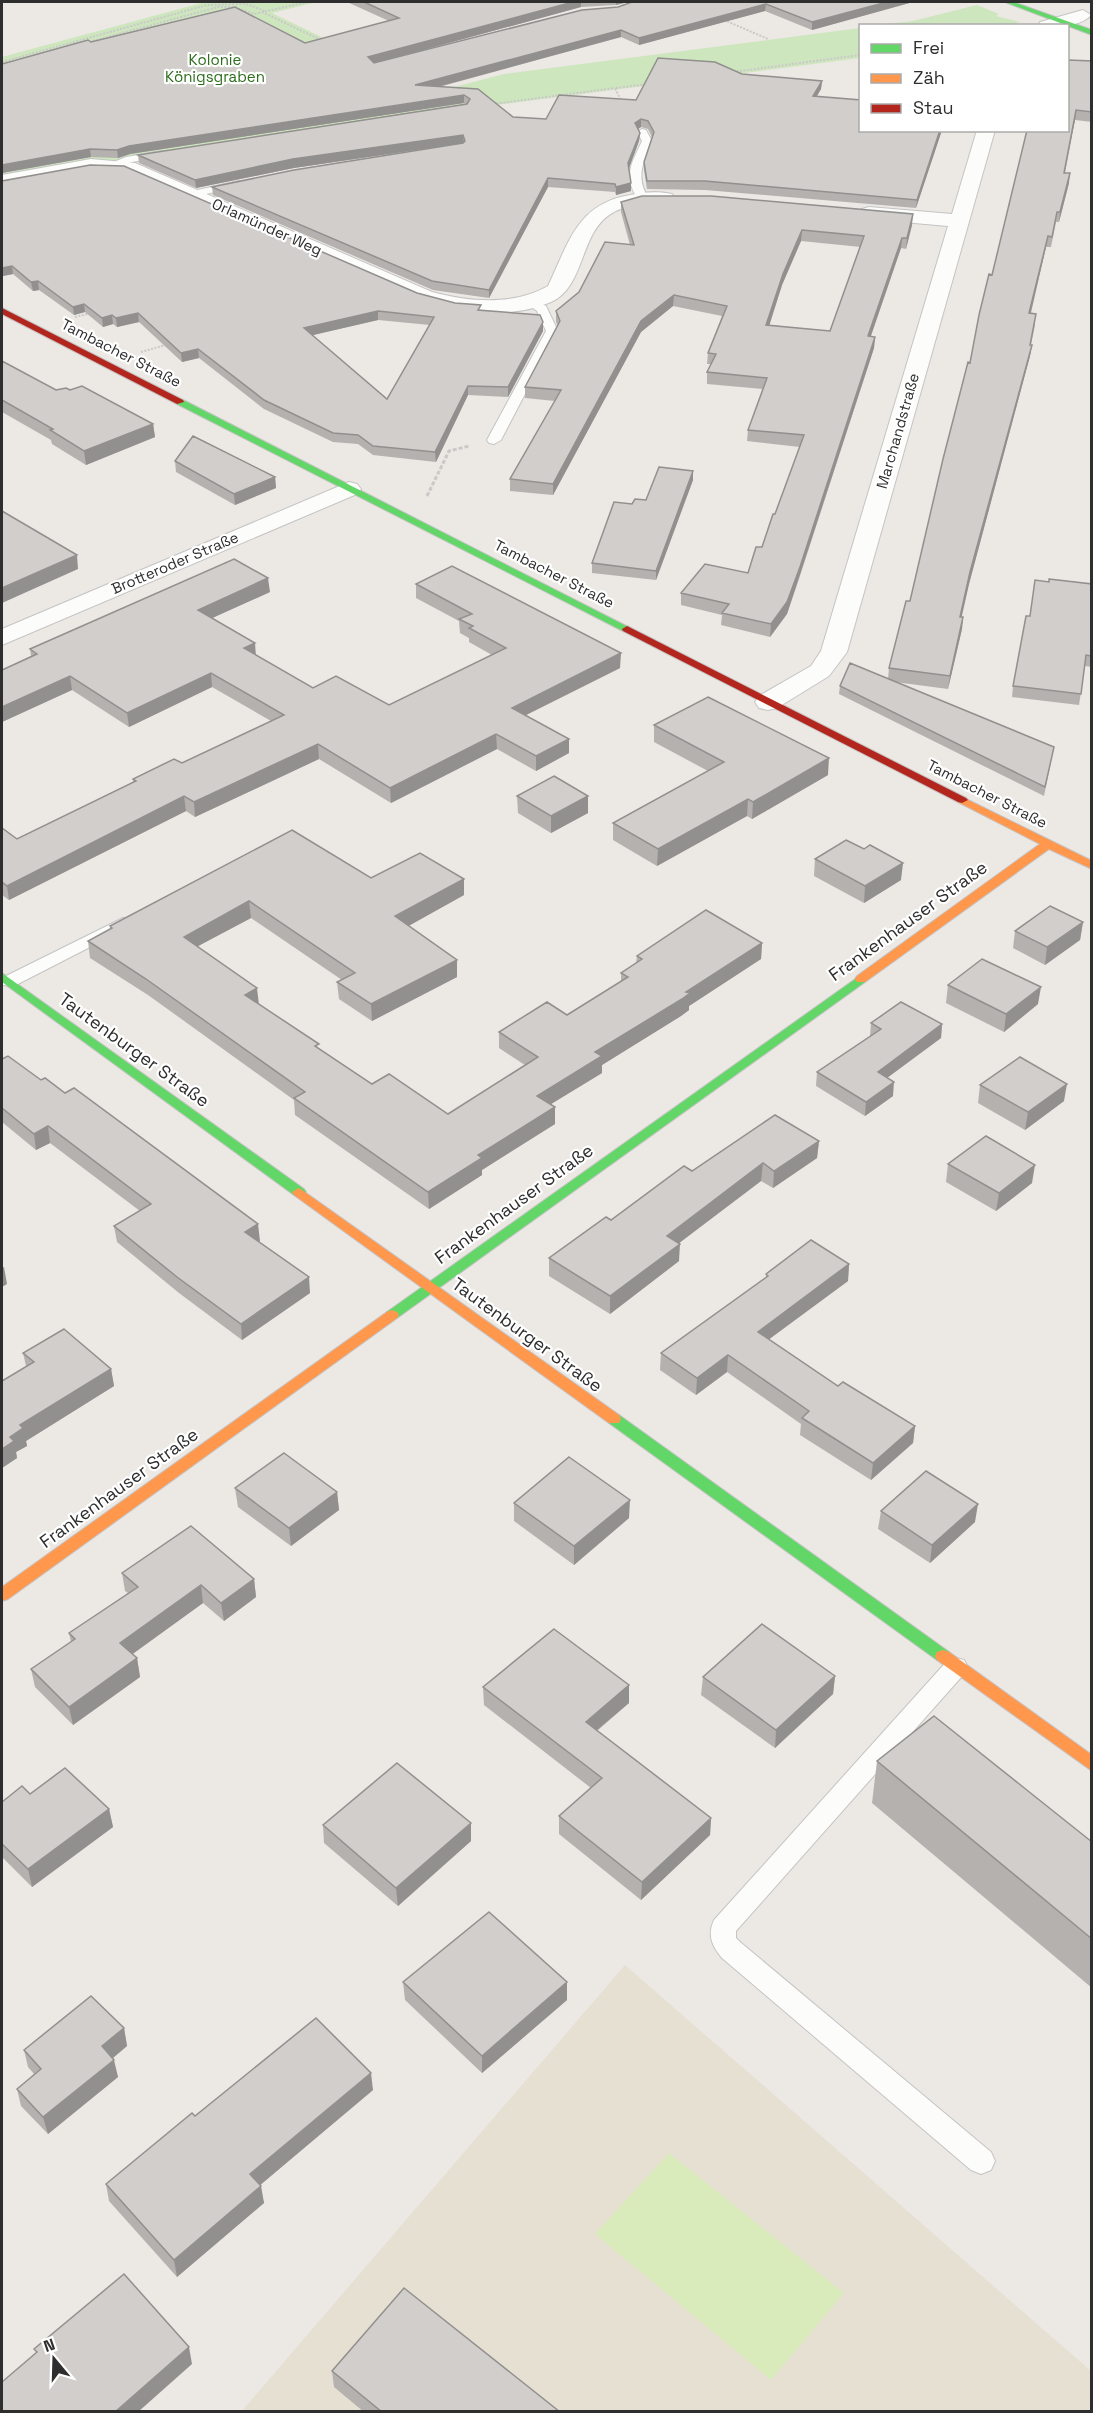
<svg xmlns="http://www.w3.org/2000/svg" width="1093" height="2413" font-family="'Space Grotesk',sans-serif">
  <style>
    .education { fill: #e6e0d3 }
    .green { fill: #cee6be }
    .pitch { fill: #d9eabb }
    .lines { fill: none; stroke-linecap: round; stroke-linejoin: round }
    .lane-casing { stroke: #c5c4c5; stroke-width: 2 }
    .street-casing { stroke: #c5c4c5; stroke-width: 2 }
    .fast-casing { stroke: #c5c4c5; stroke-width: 2 }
    .slow-casing { stroke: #c5c4c5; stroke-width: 2 }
    .jam-casing { stroke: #c5c4c5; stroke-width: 2 }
    .path-far1 { stroke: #c9c9c8; stroke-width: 2; stroke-dasharray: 2 1.5; stroke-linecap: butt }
    .path { stroke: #c9c9c8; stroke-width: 3; stroke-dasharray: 4 2; stroke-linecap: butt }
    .lane { fill: #fcfcfb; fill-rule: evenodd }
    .street { fill: #fcfcfb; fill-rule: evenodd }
    .fast { fill: #63d668; fill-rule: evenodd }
    .slow { fill: #ff974d; fill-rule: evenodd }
    .jam { fill: #b3261e; fill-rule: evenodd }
    .wall { fill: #b4b1af; fill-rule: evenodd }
    .shaded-wall { fill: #92908e }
    .building { fill: #d1cecb; stroke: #92908e; stroke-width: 1.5; fill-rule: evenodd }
    .labels { text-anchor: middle; stroke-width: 4.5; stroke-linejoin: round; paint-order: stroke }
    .far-park-label { font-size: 15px; fill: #2c6e1b; stroke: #fff }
    .far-street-label { font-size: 15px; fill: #2e2e2e; stroke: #fff }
    .street-label { font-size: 18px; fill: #2e2e2e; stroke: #fff }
  </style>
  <rect width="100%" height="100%" fill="#ece8e4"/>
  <path class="education" d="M625,1965L1091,2371V2412H241Z"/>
  <path class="green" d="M205,2H317L272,13L435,92L504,74L860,28V58L465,109L127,160H90L2,175V57Z
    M977,5L999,14L996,16L1020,22L1007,26L878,25L913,21Z"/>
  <path class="pitch" d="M669,2153L844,2293L771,2380L595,2234Z"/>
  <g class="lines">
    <g class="lane-casing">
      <path id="lane" d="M642,129L646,130L652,141C643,163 635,177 649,199L643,202L639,201C623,177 630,166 642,141L637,132Z
        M162,151L166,152V156L132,162L112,168L106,165L126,157Z
        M239,181L245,184L243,186L192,197L186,194L188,192Z
        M532,299L546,306L558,331L501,440L494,444L489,443L487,440L546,331L537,311L526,303Z
        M123,918L129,919L132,923L129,927L14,986L2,985V978Z
        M956,1658L964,1660L968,1667L964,1674L736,1931V1938L740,1942L991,2152L995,2161L991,2170L981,2174L971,2170L722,1958C712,1946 707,1935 714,1920L948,1660Z"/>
    </g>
    <g class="street-casing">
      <path id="street" d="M1083,10L1091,15C1080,28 1054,26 1038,26L1040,22Z
        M977,130H995L847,652L829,676L777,708L768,710L759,708L755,702L759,696L811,666L821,651L948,226L869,219L862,217L859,213L862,209L869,207L952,214Z
        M91,159L135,163L432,292C470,302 513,306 548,286C569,242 577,204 630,195C643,192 659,191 672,194L675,198L672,202C653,207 632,202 614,212C579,230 586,287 551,302C516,317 474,314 439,306C401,297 365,277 329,262C261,232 193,202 125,172L91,171L2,187V175Z
        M349,482L357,484L361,489L357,494L2,645V629Z"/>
    </g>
    <g class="fast-casing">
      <path id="fast" d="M1005,2H1013L1092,30V35Z
        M177,400H183L632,629L631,631H623L177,404Z
        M2,973L304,1189L306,1192L304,1195H294L2,982Z
        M861,975L865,976L867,979L865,982L397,1318H387L385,1315L387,1312Z
        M614,1414L619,1415L949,1652L951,1656L949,1660L943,1662L937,1660L609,1423L607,1419L609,1415Z"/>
    </g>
    <g class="slow-casing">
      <path id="slow" d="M962,797L1092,861V869L1049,849L865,982H857L855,979L857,976L1040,844L958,802L956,800Z
        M299,1188L619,1415L621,1419L619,1423H609L294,1195L292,1192Z
        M392,1310L397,1312L399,1315L397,1318L8,1599L2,1601V1587L387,1312Z
        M943,1650L949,1652L1092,1755V1771L937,1660L935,1656L937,1652Z"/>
    </g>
    <g class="jam-casing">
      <path id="jam" d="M2,308L183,400L184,402L177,404L2,314Z
        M627,626L966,798L968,800L962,803L958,802L623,631L622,629Z"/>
    </g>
    <path class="path-far1" d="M262,12L321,40
      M724,20L768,39
      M89,42L218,7H234L254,14L307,2
      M2,62L207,5L246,4L265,11
      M733,72L860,55
      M622,103L615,88L649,84
      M493,104L615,88
      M75,317L91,313
      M141,352L169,344"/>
    <path class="path" d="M427,496L449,451L469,446"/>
    <use href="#lane" class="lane"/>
    <use href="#street" class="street"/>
    <use href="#fast" class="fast"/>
    <use href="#slow" class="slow"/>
    <use href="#jam" class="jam"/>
  </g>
  <path class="wall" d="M347,2H628L616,5L581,7L394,58L618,7L632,2H913L812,30L765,11L639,45L621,37L439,87L478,89L513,117L546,119L636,100L742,74L822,81L821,89L817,96L861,130H942L916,208L705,190L647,189L644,170V162L652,137L648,129L641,127L638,129L640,133L639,141L629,168L631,191L616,195L615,192L548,187L489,298L433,290L213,195L212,187L463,143L294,168L196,188L139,163L138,155L466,104L464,103L130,154L118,158L91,157L2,173V64L91,42L305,43L389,21Z
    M1092,61V122L1075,120L1065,173L1069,183L1059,222H1056L1051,247H1046L1031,313L1035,325L1031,345L1030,356L969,584L961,617H963L962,629L948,689L895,682L1054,747L1044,796L839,694L840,686L888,679L889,668L910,601L992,275Z
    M2,181L481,310L543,331L508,397L468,395L436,462L373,455L358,444L333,442L264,409L199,358L182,362L139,322L117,327L113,324L103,327L85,312L74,315L39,290L33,291L13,274L3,276L2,275ZM378,320L430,325L387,399L312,335Z
    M621,202L912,225L906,249L901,248L871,336L875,337L874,348L799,579L787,614L770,637L721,625L722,615L681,605V593L748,573L762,547L775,514L800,447L747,441L748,430L763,389L707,384V372L711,364H707L708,353L722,316L673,306L641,332L553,495L510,491V479L555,401L525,398V387L558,326L556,322V311L579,292L630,245L621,212ZM801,241L861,247L830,331L769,325L782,285Z
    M2,361L56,390L153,424L155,437L86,465L52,444L51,440L2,412Z
    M175,461L275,477L276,488L235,505L176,472Z
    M693,471V480L656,580L592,573V563L632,504L646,500Z
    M1049,582L1092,584V667L1085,666L1079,705L1012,697L1013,686L1030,616Z
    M416,584L620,668L526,715L569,753L536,771L497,749L391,803L319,759L195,817L186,811L9,900L2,895V828L17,839L133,782V779L182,763L271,721L212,687L129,727L72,690L2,722V670L31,656L30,649L270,592L212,618L256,655L313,688L389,705L492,655L469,642V638L460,633L459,621L416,598Z
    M654,725L828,775L752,819L747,816L657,866L613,840V823L708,771L654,742Z
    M517,796H588V813L551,833L518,813Z
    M815,859L901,880L864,903L814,876Z
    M371,878L464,895L408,926L457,960V977L372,1021L339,999L337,982L342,980L251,918L198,946L258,1003L319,1048L372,1084L448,1114L525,1065L499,1048V1032L567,1015L621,982V973L636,963L637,956L762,943L761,959L689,1006V1010L681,1016L602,1065V1073L551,1104L555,1107V1124L482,1170V1175L429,1209L295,1115L294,1100L148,995L90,958L88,941L110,929V926Z
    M1083,922L1080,940L1045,965L1013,948L1015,931Z
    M948,985L1038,1004L1004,1032L946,1003Z
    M871,1023L942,1024L941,1038L887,1078L893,1096L865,1116L816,1086L817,1072L870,1037Z
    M2,1059L260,1241H258L310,1293L242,1340L179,1293L117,1242L114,1226L140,1211L50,1143L36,1150L2,1122Z
    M980,1085L1064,1101L1025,1130L978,1103Z
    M819,1141L817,1158L773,1188L761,1181L679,1243V1261L610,1314L549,1276V1258L692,1171Z
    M948,1164L1032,1183L996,1211L946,1182Z
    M849,1264L848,1281L769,1339L838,1386L915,1426L913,1443L871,1480L800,1435L801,1424L727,1372L696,1395L660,1370L661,1353L766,1278V1274Z
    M23,1353L111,1369L114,1386L26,1441L27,1446L16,1452L17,1458L2,1468V1381L26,1366Z
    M235,1488L337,1492L339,1510L291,1546L238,1507Z
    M514,1503L629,1518L574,1565L514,1521Z
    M881,1511L975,1522L930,1563L878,1529Z
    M122,1573L254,1579L256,1597L224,1621L203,1603L132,1654L137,1658L140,1677L73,1725L35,1687L31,1669L71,1642L69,1633L128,1593L125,1591Z
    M835,1676L833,1694L775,1748L701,1695L703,1677Z
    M629,1685V1703L597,1731L711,1818L710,1835L641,1900L559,1834V1816L591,1788L484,1705L483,1687Z
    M877,1761L1092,1842V1988L872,1803Z
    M30,1794L109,1809L113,1827L32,1887L2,1857V1802Z
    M471,1823V1841L398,1906L324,1843L323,1825Z
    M403,1982L567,2000L482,2073L405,2000Z
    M124,2028L127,2046L112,2058L118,2077L48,2134L21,2106L17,2089L34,2074L28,2067L24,2050Z
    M373,2090L260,2185L264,2203L177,2277L109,2201L106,2184L195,2116Z
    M332,2371L560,2412H364L334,2387Z"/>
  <path class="shaded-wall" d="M573,2H581V7L368,65V57Z
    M616,2H628L616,5Z
    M887,2H913L812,30V22Z
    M766,4L765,11L639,45V38Z
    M621,30V37L415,93V85Z
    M822,81L821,89L812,104L813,96Z
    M464,95V103L130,154L118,158L117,150L129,146Z
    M1076,110L1075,120L1062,183L1064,173Z
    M641,119V127L635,131V123Z
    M940,130H942L916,208L917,200Z
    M640,133L639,141L628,171V163Z
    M463,135L464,143L294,168L196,188L195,180L293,159Z
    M90,149L91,157L2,173V165Z
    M1070,173L1069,183L1059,222L1060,212Z
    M548,178V187L489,298V290Z
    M631,183V191L616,195V187Z
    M913,214L912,225L906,249L907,238Z
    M802,230L801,241L782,285L766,336V325L783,274Z
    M1048,236L1046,247L1028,324L1029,313Z
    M902,238L901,248L867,347L868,336Z
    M12,266L13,274L3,276L2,268Z
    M38,281L39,290L33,291L31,282Z
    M674,295L673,306L641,332L553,495V484L641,321Z
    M84,304L85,312L74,315L73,307Z
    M378,311V320L305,337L304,328Z
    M138,313L139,322L117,327L116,318Z
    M112,315L113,324L103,327L102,318Z
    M543,322V331L508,397V387Z
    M875,337L874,348L787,614L770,637L771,624Z
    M1032,345L1030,356L969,584L959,629L960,617L970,572Z
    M198,349L199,358L182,362L181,353Z
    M468,386V395L436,462L435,452Z
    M153,424L155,437L86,465L84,451Z
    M693,471V480L656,580V571Z
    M275,477L276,488L235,505L234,494Z
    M77,555L78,569L2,603V588Z
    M268,578L270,592L199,624L198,610Z
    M963,617L962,629L948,689L950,676Z
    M255,643L256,657L244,648Z
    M621,653L620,668L512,722V708Z
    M211,673L212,687L129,727L127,713Z
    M70,676L72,690L2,722V707Z
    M496,734L497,749L391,803L390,788Z
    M569,739V753L536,771V756Z
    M318,744L319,759L195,817L194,802Z
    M829,758L828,775L752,819L753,802Z
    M184,796L186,811L9,900L7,886Z
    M588,796V813L551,833V816Z
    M748,799L747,816L657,866L658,849Z
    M903,863L901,880L864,903L865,886Z
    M464,879V895L396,933L395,916Z
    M249,901L251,918L185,953L184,937Z
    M1083,922L1080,940L1045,965L1047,947Z
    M762,943L761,959L689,1006V1010L681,1016L602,1065V1073L538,1112L537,1096L595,1052Z
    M457,960V977L372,1021L371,1004Z
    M1041,987L1038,1004L1004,1032L1006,1014Z
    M257,988L259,1005L245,995Z
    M942,1024L941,1038L876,1086L878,1072Z
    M894,1082L893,1096L865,1116L866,1102Z
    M1067,1084L1064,1101L1025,1130L1028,1112Z
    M555,1107V1124L482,1170V1175L429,1209L428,1192L478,1155Z
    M48,1126L50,1143L36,1150L34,1134Z
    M819,1141L817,1158L773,1188L774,1171Z
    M763,1163L761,1181L666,1253L667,1236Z
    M1035,1165L1032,1183L996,1211L999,1193Z
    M258,1224L260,1241L247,1248L245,1232Z
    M680,1244L679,1261L610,1314V1296Z
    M849,1264L848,1281L756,1349L758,1332Z
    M4,1267L7,1284L2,1287V1268Z
    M309,1277L310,1293L242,1340L241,1324Z
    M728,1355L727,1372L696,1395L697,1378Z
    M111,1369L114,1386L26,1441L27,1446L16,1452L17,1458L2,1468V1449L10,1437L20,1425Z
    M915,1426L913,1443L871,1480L873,1463Z
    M337,1492L339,1510L291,1546L289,1528Z
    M630,1500L629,1518L574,1565V1546Z
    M978,1504L975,1522L930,1563L932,1545Z
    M254,1579L256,1597L224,1621L221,1603Z
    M201,1585L203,1603L123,1661L120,1643Z
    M137,1658L140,1677L73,1725L69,1707Z
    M835,1676L833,1694L775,1748L776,1730Z
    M629,1685V1703L585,1740L586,1722Z
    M109,1809L113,1827L32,1887L28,1869Z
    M711,1818L710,1835L641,1900L642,1882Z
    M471,1823V1841L398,1906L396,1888Z
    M567,1982V2000L482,2073V2056Z
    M124,2028L127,2046L106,2064L102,2046Z
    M114,2060L118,2077L48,2134L43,2117Z
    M371,2073L373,2090L253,2191L250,2174Z
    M261,2186L264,2203L177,2277L174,2260Z
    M189,2347L192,2364L138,2412H115Z"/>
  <path class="building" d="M364,2H573L368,57L374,63L582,10L618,7L632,2H887L812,22L766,4L639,38L621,30L415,85L478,89L513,117L546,119L559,95L636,100L658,58L715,62L742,74L822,81L813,96L861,100V130H940L917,200L705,181H647L644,162L654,132L648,121L641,119L635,123L640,133L628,163L631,183L616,187L615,184L548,178L489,290L432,281L212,187L294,170L463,143L465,141L463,135L293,159L195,180L138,155L467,104L470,99L464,95L129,146L117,150L90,149L2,165V64L88,40L91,42L235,7L305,43L399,18Z
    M1068,60L1092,61V112L1076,110L1064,173H1070L1060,212H1057L1052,237L1048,236L1029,313L1036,314L1030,345H1032L970,572L960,617H963L950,676L889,668L906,601H910L943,459L968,362L970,363L979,315L989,274L992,275L1027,130H1068Z
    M90,165L124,166L417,293L455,303L481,305L478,310L540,315L543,322L508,387L468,386L435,452L373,446L358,435L333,433L264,400L198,349L181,353L138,313L116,318L112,315L102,318L84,304L73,307L38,281L31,282L12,266L2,268V181ZM378,311L434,317L387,399L304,328Z
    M642,196H711L913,214L907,238H902L868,336L875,337L800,567L787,602L771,624L722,613L729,604L681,593L705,564L748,573L756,547H762L773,514H775L804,435L748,430L767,378L707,372L716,354L708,353L727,306L674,295L641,321L553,484L510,479L561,390L525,387L560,321L556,311L579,292L605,242L634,245L621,202ZM802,230L864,236L830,331L766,325L783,274Z
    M2,361L56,390L66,388L70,390L82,386L153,424L84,451L50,430L53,429L2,400Z
    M193,436L275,477L234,494L175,461Z
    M659,467L693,471L656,571L592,563L614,502L632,504L635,499L646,500Z
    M2,511L77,555L2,588Z
    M234,559L268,578L198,610L255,643L244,648L313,688L336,676L389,705L506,648L469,628L473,626L459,619L472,614L416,584L452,566L621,653L512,708L569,739L536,756L496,734L390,788L318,744L194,802L184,796L7,886L2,882V828L17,839L136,781L133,779L174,759L182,763L284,715L211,673L127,713L70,676L2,707V670L37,654L30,649Z
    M1049,579L1092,584V656L1086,655L1081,694L1013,686L1026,616H1030L1035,580L1049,582Z
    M850,663L1054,747L1045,787L840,686Z
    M708,697L829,758L753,802L748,799L658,849L613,823L724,762L654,725Z
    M554,776L588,796L551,816L517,796Z
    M292,830L371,878L420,853L464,879L395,916L457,960L371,1004L337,982L355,973L249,901L184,937L257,988L245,995L319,1044L315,1046L372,1084L389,1074L448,1114L538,1057L499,1032L547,1002L567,1015L628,977L621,973L642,959L637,956L706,910L762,943L686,992L690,993L682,999L595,1052L602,1056L537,1096L555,1107L478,1155L482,1158L428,1192L294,1098L305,1092L146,979L88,941L112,928L110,926Z
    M846,840L864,849L870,845L903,863L865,886L815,859Z
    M1050,906L1083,922L1047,947L1015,931Z
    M982,959L1041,987L1006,1014L948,985Z
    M901,1002L942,1024L878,1072L894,1082L866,1102L817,1072L881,1029L871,1023Z
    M8,1056L41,1080L45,1078L65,1093L74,1088L258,1224L245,1232L309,1277L241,1324L177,1277L114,1226L151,1204L48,1126L34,1134L2,1108V1059Z
    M1020,1057L1067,1084L1028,1112L980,1085Z
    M775,1115L819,1141L774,1171L763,1163L667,1236L680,1244L610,1296L549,1258L606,1217L611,1220L684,1166L692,1171Z
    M986,1136L1035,1165L999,1193L948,1164Z
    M811,1240L849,1264L758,1332L838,1386L843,1382L915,1426L873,1463L802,1418L809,1411L728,1355L697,1378L661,1353L768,1276L766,1274Z
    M64,1329L111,1369L20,1425L23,1428L10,1437L14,1441L2,1449V1381L34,1362L23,1353Z
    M284,1453L337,1492L289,1528L235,1488Z
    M569,1457L630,1500L574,1546L514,1503Z
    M926,1471L978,1504L932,1545L881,1511Z
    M191,1526L254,1579L221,1603L201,1585L120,1643L137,1658L69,1707L31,1669L75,1639L69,1633L138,1587L122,1573Z
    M762,1624L835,1676L776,1730L703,1677Z
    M554,1629L629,1685L586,1722L711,1818L642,1882L559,1816L602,1778L483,1687Z
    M934,1716L1092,1842V1939L877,1761Z
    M397,1763L471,1823L396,1888L323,1825Z
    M65,1768L109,1809L28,1869L2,1844V1802L22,1786L30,1794Z
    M489,1912L567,1982L482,2056L403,1982Z
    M91,1996L124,2028L102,2046L114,2060L43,2117L17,2089L41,2069L24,2050Z
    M316,2018L371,2073L250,2174L261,2186L174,2260L106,2184L192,2113L195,2116Z
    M124,2274L189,2347L115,2412H2V2382L37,2352L34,2349Z
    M404,2288L560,2412H382L332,2371Z"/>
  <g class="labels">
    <g class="far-park-label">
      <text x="215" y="65">Kolonie<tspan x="215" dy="17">Königsgraben</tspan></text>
    </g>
    <g class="far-street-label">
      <text transform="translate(267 227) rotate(24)" y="5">Orlamünder Weg</text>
      <text transform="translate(121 353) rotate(27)" y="5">Tambacher Straße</text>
      <text transform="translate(898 431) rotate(-74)" y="5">Marchandstraße</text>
      <text transform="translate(175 563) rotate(-23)" y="5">Brotteroder Straße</text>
      <text transform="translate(554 574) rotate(27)" y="5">Tambacher Straße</text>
      <text transform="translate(987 794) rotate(27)" y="5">Tambacher Straße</text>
    </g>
    <g class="street-label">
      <text transform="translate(908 921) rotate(-36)" y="6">Frankenhauser Straße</text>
      <text transform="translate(134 1050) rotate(36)" y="6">Tautenburger Straße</text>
      <text transform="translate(514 1204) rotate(-36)" y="6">Frankenhauser Straße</text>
      <text transform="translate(527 1335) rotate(36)" y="6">Tautenburger Straße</text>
      <text transform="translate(119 1488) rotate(-36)" y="6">Frankenhauser Straße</text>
    </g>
  </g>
  <rect width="1093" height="2413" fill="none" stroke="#2e2e2e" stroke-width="6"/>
  <rect x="859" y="24" width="210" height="108" fill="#ffffff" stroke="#ababab" stroke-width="1.5"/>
  <rect x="871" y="44" width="30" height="9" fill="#63d668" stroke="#ababab" stroke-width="1.5"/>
  <text x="913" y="54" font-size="18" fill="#2e2e2e">Frei</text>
  <rect x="871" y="74" width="30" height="9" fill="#ff974d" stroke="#ababab" stroke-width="1.5"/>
  <text x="913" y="84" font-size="18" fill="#2e2e2e">Zäh</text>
  <rect x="871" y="104" width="30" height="9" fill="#b3261e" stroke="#ababab" stroke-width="1.5"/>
  <text x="913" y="114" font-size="18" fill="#2e2e2e">Stau</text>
  <g transform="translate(54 2359) rotate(341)" stroke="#ffffff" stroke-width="4.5" paint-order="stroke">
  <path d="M0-4.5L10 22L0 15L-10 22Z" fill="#2e2e2e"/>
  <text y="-9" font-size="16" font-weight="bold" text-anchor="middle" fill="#2e2e2e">N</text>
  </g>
</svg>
